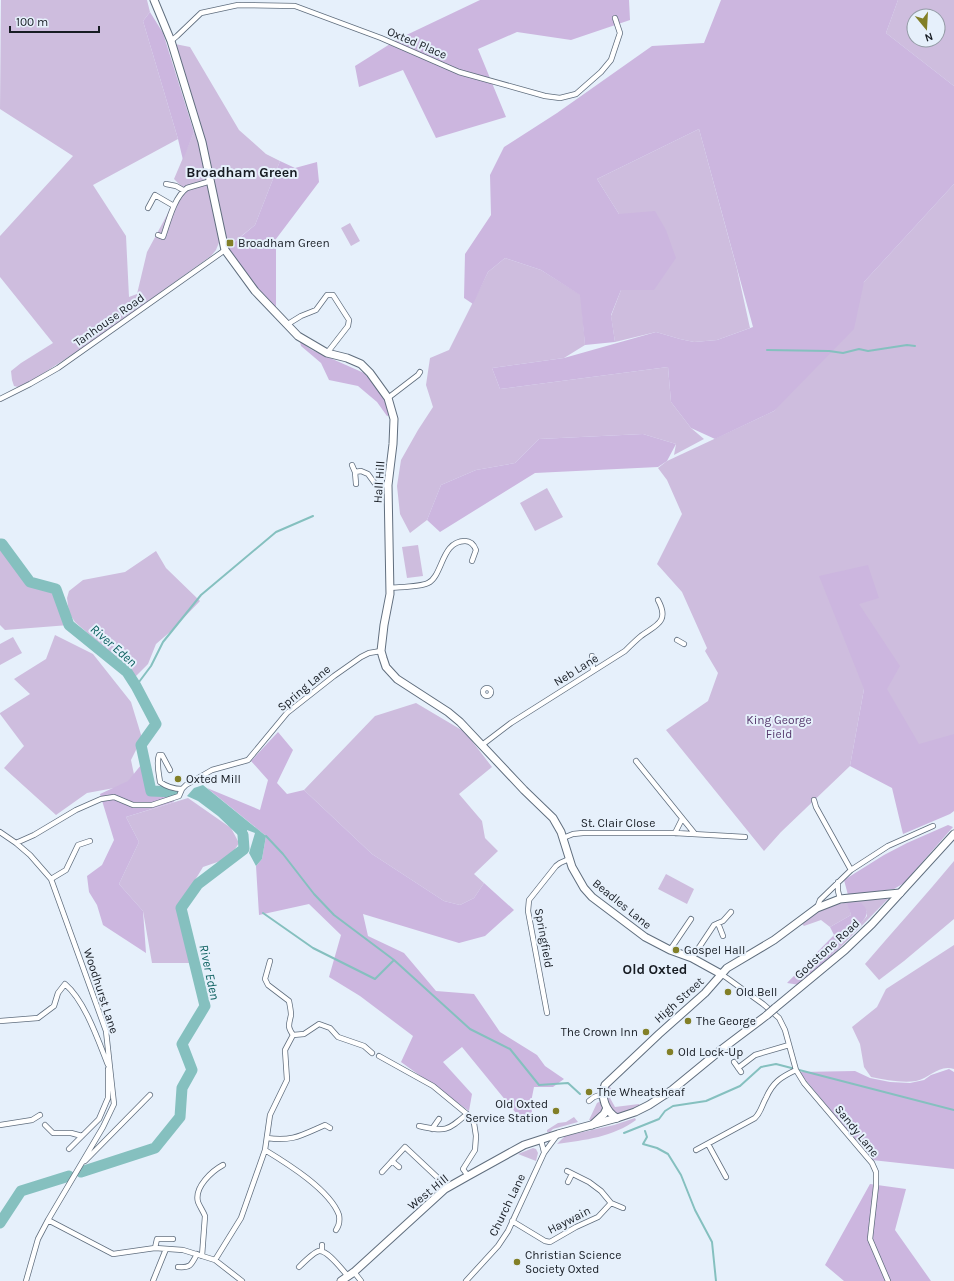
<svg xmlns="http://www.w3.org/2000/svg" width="954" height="1281" font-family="Karla,sans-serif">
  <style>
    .green { fill: #cebdde; fill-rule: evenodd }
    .forest { fill: #ccb6df }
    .water { fill: #85c0bf }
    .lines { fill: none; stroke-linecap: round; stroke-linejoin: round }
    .stream { stroke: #85c0bf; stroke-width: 2 }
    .river { stroke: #85c0bf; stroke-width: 11 }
    .street-casing { stroke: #606e7e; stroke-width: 6 }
    .secondary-casing { stroke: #606e7e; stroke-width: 9 }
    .primary-casing { stroke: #606e7e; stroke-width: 9 }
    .street { stroke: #fff; stroke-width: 4.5 }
    .secondary { stroke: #fff; stroke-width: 7 }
    .primary { stroke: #fff; stroke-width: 7 }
    .primary-bridge-casing { stroke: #606e7e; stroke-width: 9; stroke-linecap: butt }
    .primary-bridge { stroke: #fff; stroke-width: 7 }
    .poi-dot { fill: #827f27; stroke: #e6f0fb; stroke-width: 1.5 }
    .labels { text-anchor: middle; stroke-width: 4; stroke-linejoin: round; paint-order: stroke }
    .street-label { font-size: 12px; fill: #171c23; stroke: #e6f0fb }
    .poi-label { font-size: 12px; fill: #171c23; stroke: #e6f0fb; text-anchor: start }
    .park-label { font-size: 12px; fill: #56396d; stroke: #e6f0fb }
    .water-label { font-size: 13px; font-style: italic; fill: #0e6160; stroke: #e6f0fb }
    .quarter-label { font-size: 14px; font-weight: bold; fill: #171c23; stroke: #e6f0fb }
  </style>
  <rect width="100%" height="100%" fill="#e6f0fb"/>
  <path class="green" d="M1,0H147L150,12L143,21L178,139L93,185L126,236L129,297L137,294L147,252L182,187L174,179L194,132L200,129L175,44L190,47L239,130L266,154L280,161L255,225L229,246L227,238L220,240L216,250L211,256L87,345L36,378L23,385L18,387L14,386L12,380L11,371L21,363L53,343L0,277V236L73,156L0,109Z
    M898,0H954V86L886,33ZM914,16H938V40H914Z
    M699,129L737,269L750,328L717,340L694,342L680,339L656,332L615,342L611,316L621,290H654L619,214L597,179Z
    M954,184V737L916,750L864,689L850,766L781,832L764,851L666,730L708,701L718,673L705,651L707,648L682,592L657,564L682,514L667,480L658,468L667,461L774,411L864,282Z
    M350,223L360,241L351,246L341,228Z
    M505,258L541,270L581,295L585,345L564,358L492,368L500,389L668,367L671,402L691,428L704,439L674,455L676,444L643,434L539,439L515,463L476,470L441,485L427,520L410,533L400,514L397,486L401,460L418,430L433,407L426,385L430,358L449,350L488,272Z
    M547,488L563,517L535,531L520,503Z
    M0,544H2L30,582L56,589L69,625L5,630L0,625Z
    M418,545L423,576L407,578L402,547Z
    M156,551L166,568L200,601L171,631L156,644L148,664L135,677L121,660L108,651L75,622L69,613L67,598L69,591L83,580L125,572Z
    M55,635L93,654L131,702L142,738L131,760L136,784L87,793L56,815L4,768L24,746L0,714V713L30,694L14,679L46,659Z
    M13,637L22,653L0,665V644Z
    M416,703L465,732L492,767L459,794L482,821L485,838L498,851L474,874L484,883L474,898L460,905L444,901L372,854L304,790L375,716Z
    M188,798L231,828L239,843L229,858L203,867L183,900L189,963H152L143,911L119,884L139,842L126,817Z
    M954,861V919L904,961L879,980L865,964C895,929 925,896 954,861Z
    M666,874L694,889L687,904L658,889Z
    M888,899L833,955L832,954L862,922L867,916V911L848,903L851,915L830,927L821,920L804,926L802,924L808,919L807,918C829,905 841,902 866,900C873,900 881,899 888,899Z
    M954,945V1069C939,1064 930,1078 916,1081C902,1083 886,1080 871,1077L864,1067L860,1044L852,1027L877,1007L886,989Z
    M609,1086L614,1092L610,1098L615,1107L639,1104L640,1106C625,1114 612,1121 608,1098C607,1093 606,1090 609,1086Z
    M601,1101C604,1112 602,1113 594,1120H589L597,1103Z
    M574,1117L578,1122L553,1129L550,1132H547V1130L558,1123L566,1122Z
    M635,1118L636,1120C613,1137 585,1140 557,1144L565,1136L614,1125Z
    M533,1148L536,1149L538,1153L536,1161L518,1154Z"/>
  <path class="forest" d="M480,0H629L630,20L571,40L517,32L478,49L506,117L436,138L403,70L359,87L355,66L398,39Z
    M721,0H898L886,33L954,86V184L864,282L854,329L774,411L715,439L691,428L671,402L668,367L500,389L492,368L564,358L656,332L680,339L694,342L717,340L753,327L699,129L597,179L619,214L655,211L666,230L676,258L654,290H621L611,315L615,342L585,345L580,295L541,270L505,258L488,272L473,304L464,298L465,254L491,215L490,175L504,147L557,113L652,46L704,43Z
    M150,12L163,33L194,132L183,160L178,139L143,21Z
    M280,161L295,168L317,162L319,182L276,239V312L225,250L255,225Z
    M300,342L312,350L364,373L381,393L391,415L387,416L377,402L358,386L329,380L321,363L301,346Z
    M643,434L676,444L667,461L658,467L535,473L440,532L427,520L441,485L476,470L515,463L539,439Z
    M868,565L879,598L859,604L900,666L887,689L919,744L954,734V811L950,814L903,834L892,788L850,766L864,689L819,576Z
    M278,732L293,750L277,783L287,794L304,790L372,854L444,901L460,905L474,898L484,883L514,910L485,936L459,943L363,914L368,936L404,953L436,991L474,994L500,1032L537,1055L545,1066L564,1079L553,1087H534L531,1102L532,1113L520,1118L462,1047L443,1062L472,1094L469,1111L401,1062L413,1036L360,996L329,977L341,935L309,904L259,915L256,866L262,859L266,836L207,788L260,810L268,780L251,761Z
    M141,765L147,787L173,792L174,802L126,817L139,842L119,884L143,911L146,953L103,925L97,905L89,892L87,876L102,865L114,840L100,794L128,781Z
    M948,825L953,827L904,883L894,889L848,895L844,880L884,855L907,843Z
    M847,903H861C864,906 869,910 866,916C863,924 839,946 832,954L833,955L800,985L787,983L834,935L830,927L851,915Z
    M949,1069L954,1072V1169L872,1160L799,1072L855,1071L870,1078L890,1082L910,1083L924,1080L931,1075Z
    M870,1184L906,1189L895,1230L931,1281H844L825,1265Z"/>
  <path class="water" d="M203,785L266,836L262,859L256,866L249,853L255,833L247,830L248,842L244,849L242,839L218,816L198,801L187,796L194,788Z"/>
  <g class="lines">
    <path class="stream" d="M767,350L829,351L843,353L859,349L868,351L907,345L915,346
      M136,686L151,666L163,642L201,595L276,532L313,516
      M266,836L283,854L314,894L334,915L394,960L470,1029L510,1049L539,1085L568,1083L580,1094
      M263,913L313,948L375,979L394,960
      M645,1131L647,1137L643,1144L657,1148L668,1154L681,1175L695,1210L712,1242L716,1281
      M624,1133L659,1119L665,1111L673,1106L706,1101L740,1086L761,1067L776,1064L954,1110"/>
    <path class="river" d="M0,544H2L30,582L56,589L69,625L127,672L136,686L156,724L141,745L151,791L176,792
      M81,1172L155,1148L180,1117L182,1088L192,1070L182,1044L205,1006L181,908L198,884L244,849L243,835
      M0,1223L21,1191L69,1176"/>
    <g class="street-casing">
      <path id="street" d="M171,41L177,36L201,13L238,5L295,6L381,38L459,72L545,96L560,98L576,94L601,72L611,60L620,33L615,18
        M166,184L176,186L183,190
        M148,208L155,195L174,206
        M158,235L163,237C168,223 174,197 187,188L211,181
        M288,324L301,316L316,310L327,295H333L349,320L348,326L327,353
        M388,398L418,375L420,372
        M0,399L30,384L58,368L225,250
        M352,465L355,472L356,484
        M355,472L361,471L368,474L376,485H388
        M390,588C400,587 420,587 428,583C443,576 441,541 465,541C471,541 474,545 476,550L472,561
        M677,640L684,644
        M592,656L593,671
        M483 692a4 4 0 1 1 8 0a4 4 0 1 1-8 0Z
        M482,745L511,723L625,651C630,646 635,641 641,636C656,625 670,622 658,600
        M636,761L695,834
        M170,770L162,755H159C156,763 159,774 160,782C167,787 173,789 182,789
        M814,800L816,807L851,870
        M0,832L16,843L30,855L51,879L106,1031L114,1104L103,1127L48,1220L38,1239L26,1281
        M675,833L682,819
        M563,838L573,834L583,833H675L745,837
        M16,843L34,835L76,810L101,799L114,797L133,805H152L179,796L182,789L186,785L212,770L248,760L287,713L334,676L361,657L369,653L381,651
        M51,879L66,870L78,845L90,841
        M838,882V891L840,899
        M817,908L820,900L851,870L888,846L933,826
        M718,923L723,936
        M670,950L691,919
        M692,958L714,925L723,921L731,912
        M270,961L265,979L268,985L289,1001C290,1006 291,1011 291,1015C289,1025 287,1026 293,1035
        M721,974L727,978L763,1004L779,1018L785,1030L796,1070L804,1083L872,1163L876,1172V1186L870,1239L888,1281
        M547,1013L528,911L529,900L556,866L560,863L569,859
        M0,1021L38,1018L54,1006L58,993L65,984C85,1001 98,1040 108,1065
        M293,1035L304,1034L319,1024L330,1028L338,1037L364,1046L372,1053
        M379,1056L433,1086L467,1114L474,1123L476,1136L475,1150L463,1169L468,1176
        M734,1062L741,1072
        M738,1068L755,1055L789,1045
        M589,1101L594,1097L603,1094
        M0,1125L32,1120L40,1115
        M45,1125L53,1133H71L82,1136
        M419,1126C446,1132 447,1131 467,1114
        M432,1129L439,1119
        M267,1138C292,1142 302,1135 325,1125L330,1128
        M541,1140L544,1152
        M708,1144L726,1177
        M69,1149L99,1119L108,1098V1069
        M265,1150C288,1164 330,1190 339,1215C340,1221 339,1226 336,1230
        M696,1150L755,1118C761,1112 762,1105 766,1098C773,1082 781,1077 796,1070
        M85,1161L150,1095
        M392,1161L399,1167
        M567,1171L589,1182L601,1191L611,1203L623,1208
        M382,1172L405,1147L438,1178L445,1189
        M568,1182L572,1174
        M48,1220L113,1254L155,1248L183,1250L215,1260L242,1281
        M512,1221L545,1241L550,1242L576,1227L598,1217L611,1203
        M155,1248L157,1239H173
        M322,1251V1245
        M202,1256L205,1216C203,1211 200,1207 198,1202C194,1187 212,1171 223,1165
        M215,1260L241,1218L265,1150L270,1115L287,1080L285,1050L293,1035
        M178,1267C191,1268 191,1265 197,1254
        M299,1267C303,1263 314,1252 319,1251C328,1250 342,1270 348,1276
        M354,1272L361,1281
        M153,1281L166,1249
        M466,1281L498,1246L508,1231L544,1153L558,1134"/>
    </g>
    <g class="secondary-casing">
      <path id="secondary" d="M154,0L171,41L202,142L225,250L255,291L298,336L327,353L347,358L361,364L370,373L388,398L394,419L393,444L388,485L390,594L384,625L381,651L383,658L386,667L397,679L448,712L460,722L524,790L553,818L561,832L572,867L584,888L592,897L645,937L670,950L692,958L721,974
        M617,1118C606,1112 600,1097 605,1085L659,1034L705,993L727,968L774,940L817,908L840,899L900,893
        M592,1125L604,1114L607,1108"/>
    </g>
    <g class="primary-casing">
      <path id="primary" d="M775,1008L845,950L872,924L954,834
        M341,1281L354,1272L445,1189L468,1176L524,1145L558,1134L617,1118L635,1112L649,1105L672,1090L722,1049L767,1015"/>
    </g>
    <use href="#street" class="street"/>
    <use href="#secondary" class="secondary"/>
    <use href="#primary" class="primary"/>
    <g class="primary-bridge-casing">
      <path id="primary-bridge" d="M767,1015L775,1008"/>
    </g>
    <use href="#primary-bridge" class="primary-bridge"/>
  </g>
  <g class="poi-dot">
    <rect x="226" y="239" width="8" height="8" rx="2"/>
    <circle cx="178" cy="779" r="4"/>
    <circle cx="676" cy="950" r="4"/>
    <circle cx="728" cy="992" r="4"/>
    <circle cx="688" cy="1021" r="4"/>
    <circle cx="646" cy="1032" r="4"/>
    <circle cx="670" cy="1052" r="4"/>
    <circle cx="589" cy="1092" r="4"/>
    <circle cx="556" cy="1111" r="4"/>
    <circle cx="517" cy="1262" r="4"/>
  </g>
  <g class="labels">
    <g class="street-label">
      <text transform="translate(417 43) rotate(23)" y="4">Oxted Place</text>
      <text transform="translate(109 320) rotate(-35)" y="4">Tanhouse Road</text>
      <text transform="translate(379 482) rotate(-86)" y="4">Hall Hill</text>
      <text transform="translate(576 670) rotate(-32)" y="4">Neb Lane</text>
      <text transform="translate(304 688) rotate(-40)" y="4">Spring Lane</text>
      <text x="618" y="827">St. Clair Close</text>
      <text transform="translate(622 904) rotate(39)" y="4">Beadles Lane</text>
      <text transform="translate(544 938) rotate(80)" y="4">Springfield</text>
      <text transform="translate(827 949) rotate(-42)" y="4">Godstone Road</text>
      <text transform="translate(101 991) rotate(72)" y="4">Woodhurst Lane</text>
      <text transform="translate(679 1000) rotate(-42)" y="4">High Street</text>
      <text transform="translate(857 1131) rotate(51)" y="4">Sandy Lane</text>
      <text transform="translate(428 1192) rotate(-39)" y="4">West Hill</text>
      <text transform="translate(507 1205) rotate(-64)" y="4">Church Lane</text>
      <text transform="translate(569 1220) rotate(-27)" y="4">Haywain</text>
    </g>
    <g class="poi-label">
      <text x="238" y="247">Broadham Green</text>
      <text x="186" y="783">Oxted Mill</text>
      <text x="684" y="954">Gospel Hall</text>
      <text x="736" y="996">Old Bell</text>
      <text x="696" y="1025">The George</text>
      <text x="638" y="1036" text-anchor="end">The Crown Inn</text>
      <text x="678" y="1056">Old Lock-Up</text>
      <text x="597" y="1096">The Wheatsheaf</text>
      <text x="548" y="1108" text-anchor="end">Old Oxted<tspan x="548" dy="14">Service Station</tspan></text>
      <text x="525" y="1259">Christian Science<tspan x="525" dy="14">Society Oxted</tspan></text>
    </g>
    <g class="park-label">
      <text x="779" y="724">King George<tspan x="779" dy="14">Field</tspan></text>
    </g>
    <g class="water-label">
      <text transform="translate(114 645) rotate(41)" y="5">River Eden</text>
      <text transform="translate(210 972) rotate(78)" y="5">River Eden</text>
    </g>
    <g class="quarter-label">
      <text x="242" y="177">Broadham Green</text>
      <text x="655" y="974">Old Oxted</text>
    </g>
  </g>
  <g transform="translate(926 28) rotate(162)"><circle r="19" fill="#e6f0fb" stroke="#939ba5"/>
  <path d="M0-3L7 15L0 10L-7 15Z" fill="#827f27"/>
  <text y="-6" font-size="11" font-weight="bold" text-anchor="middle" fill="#171c23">N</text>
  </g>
  <path d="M10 26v6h89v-6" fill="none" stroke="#171c23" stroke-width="2"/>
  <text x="16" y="26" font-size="12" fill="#171c23" stroke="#e6f0fb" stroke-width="3" paint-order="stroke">100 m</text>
</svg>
